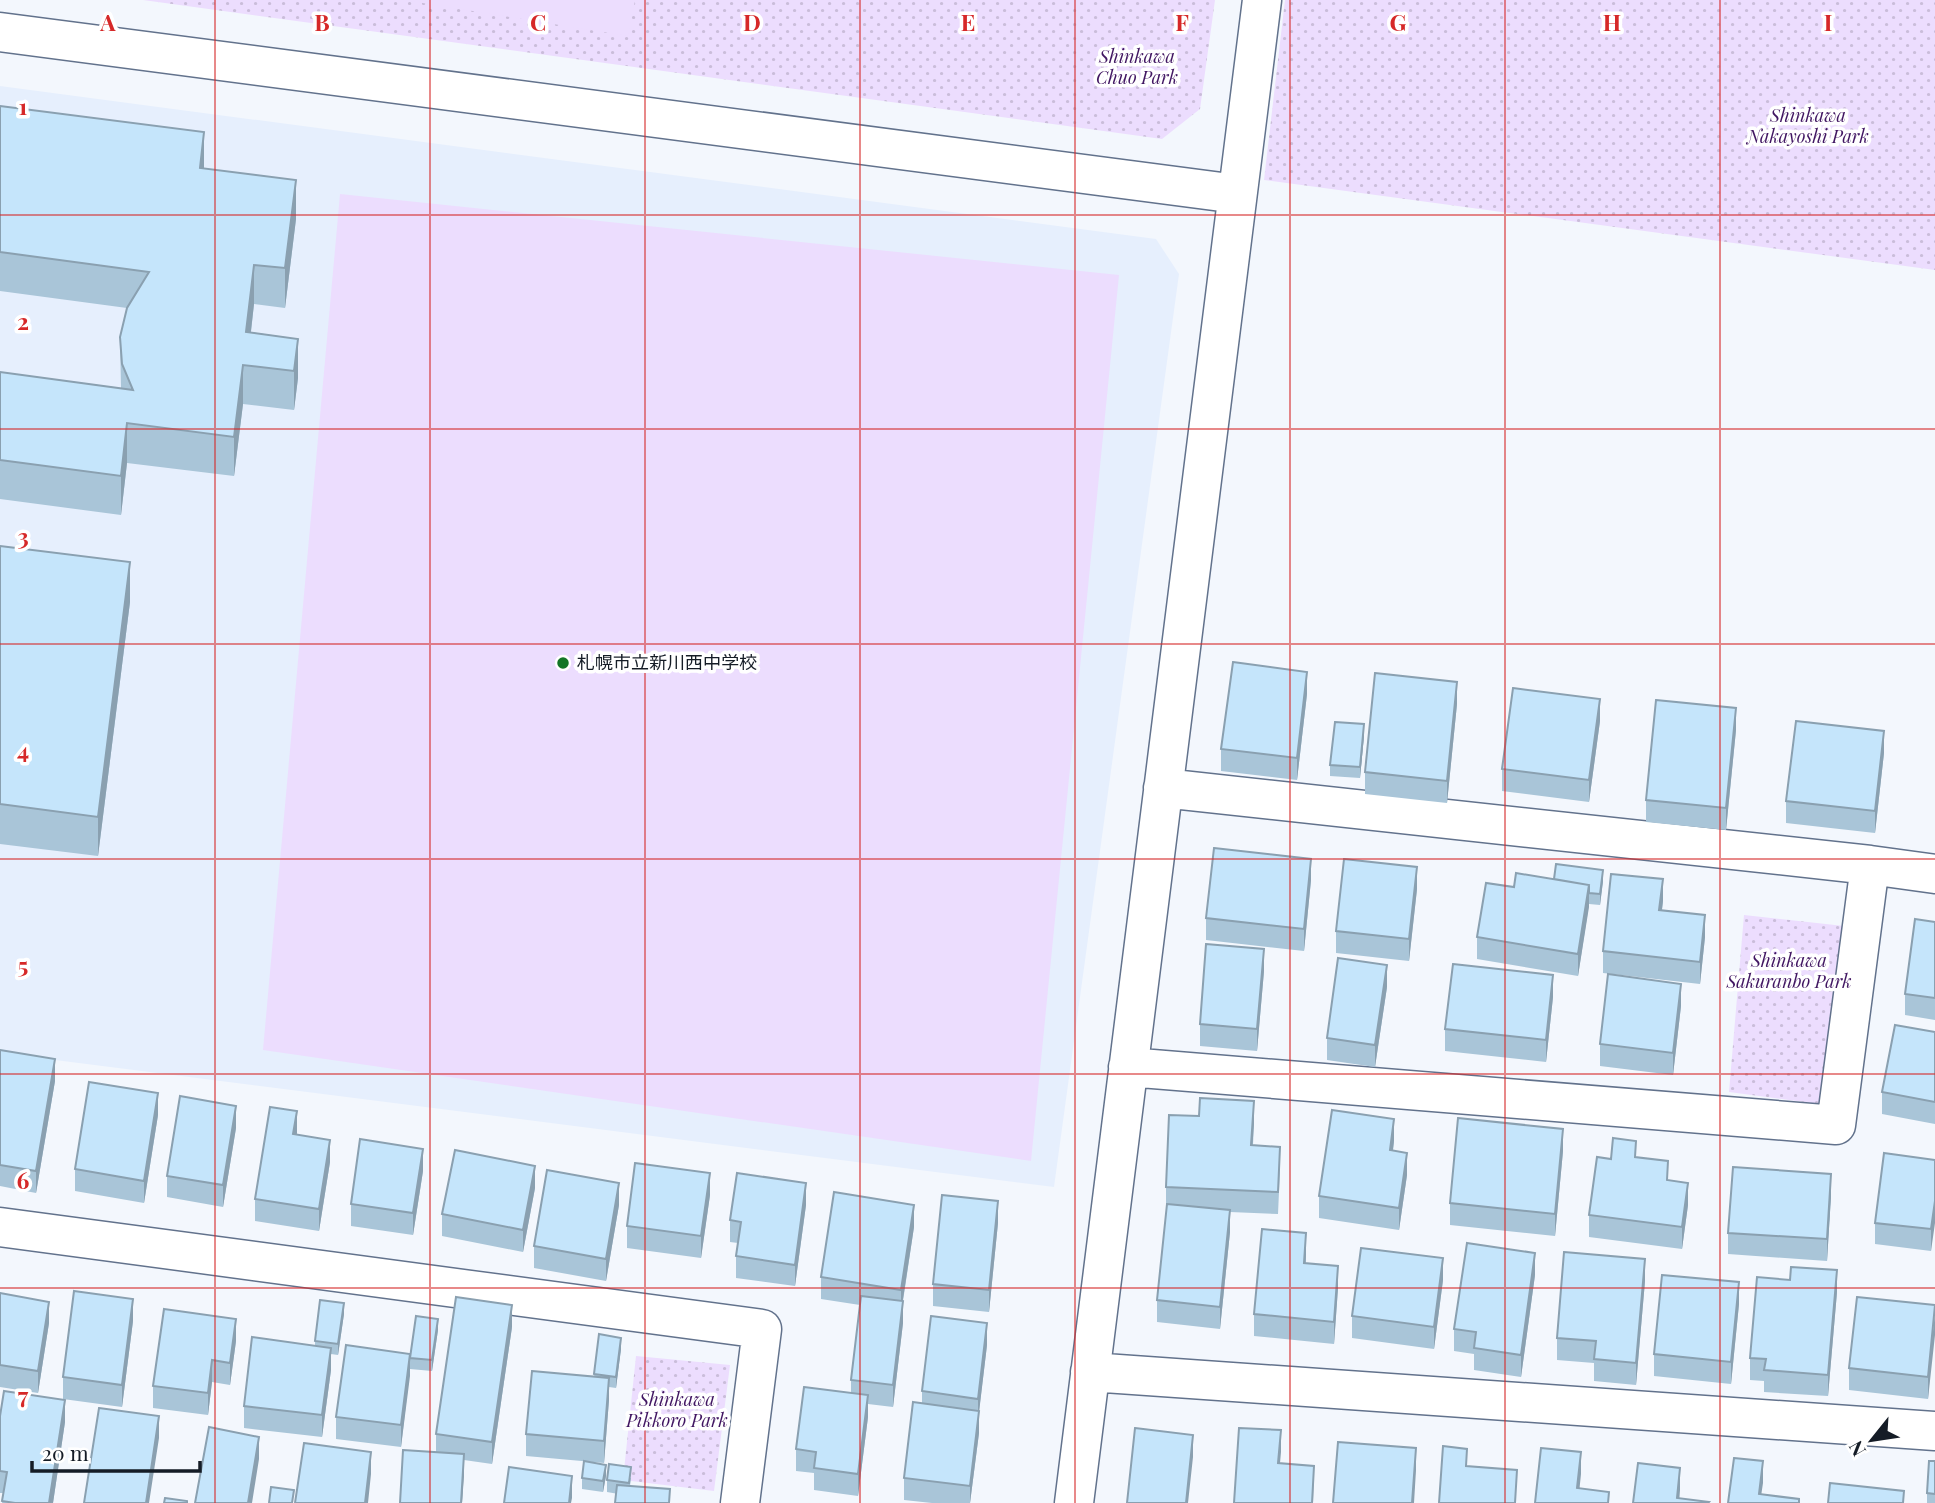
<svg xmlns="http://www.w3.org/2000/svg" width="1935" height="1503" font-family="'Playfair Display','Noto Sans JP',serif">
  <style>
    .built { fill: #e6effd }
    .park { fill: url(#park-dots) }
    .pitch { fill: #ecddfe }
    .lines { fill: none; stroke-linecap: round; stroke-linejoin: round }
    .minor-casing { stroke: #62728c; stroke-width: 41 }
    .minor { stroke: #fff; stroke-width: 38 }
    .wall { fill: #a9c5d8 }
    .shaded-wall { fill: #8aa0b0 }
    .building { fill: #c5e5fb; stroke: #8aa0b0; stroke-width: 2 }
    .grid { fill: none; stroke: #d62828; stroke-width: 2; stroke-opacity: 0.55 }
    .poi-dot { fill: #137526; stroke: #fff; stroke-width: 2.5 }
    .labels { text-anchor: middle; stroke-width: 7; stroke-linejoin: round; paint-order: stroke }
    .park-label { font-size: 18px; font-style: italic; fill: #411662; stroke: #fff }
    .poi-label { font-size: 18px; fill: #151c26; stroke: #fff; text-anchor: start }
    .grid-label { font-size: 23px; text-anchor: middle; font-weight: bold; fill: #d62828; stroke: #fff; stroke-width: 7; stroke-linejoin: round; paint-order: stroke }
  </style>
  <defs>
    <pattern id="park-dots" width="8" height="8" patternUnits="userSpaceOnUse" patternTransform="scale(1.75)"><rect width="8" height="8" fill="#ecddfe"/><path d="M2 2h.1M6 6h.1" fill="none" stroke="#cabdda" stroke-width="1.8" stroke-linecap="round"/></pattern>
  </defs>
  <rect width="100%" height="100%" fill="#f3f7fd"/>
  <path class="built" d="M0,86L1156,239L1179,274L1054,1187L0,1053Z"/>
  <path class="park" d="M143,0H1215L1200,109L1162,139Z
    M1285,0H1935V270L1264,180Z
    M1744,915L1844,926L1827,1105L1729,1092Z
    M636,1356L730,1365L714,1491L623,1480Z"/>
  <path class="pitch" d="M404,0H635L628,36Z
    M340,194L1119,275L1031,1161L263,1050Z"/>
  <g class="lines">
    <g class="minor-casing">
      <path id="minor" d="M0,32L1237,194
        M1163,788L1870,865L1935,874
        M1128,1067L1836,1125L1870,865
        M0,1227L762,1329L740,1503
        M1090,1372L1935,1431
        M1074,1503L1262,0"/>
    </g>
    <use href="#minor" class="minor"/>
  </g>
  <path class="wall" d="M0,106L204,168L296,219L285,308L254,304L251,332L298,339V378L294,410L243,404L234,476L127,463L121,515L0,499V372L121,388L120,337L127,308L0,291Z
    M0,546L130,602L98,856L0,844Z
    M1307,694L1297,780L1221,771V749Z
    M1457,704L1447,803L1365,794V772Z
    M1600,721L1589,802L1502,791V769Z
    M1736,730L1726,830L1646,822V800Z
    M1364,736L1360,778L1330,776V765Z
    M1884,753L1875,833L1786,823V801Z
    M1554,879L1603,881L1600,905L1589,904L1578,976L1477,959V937L1514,887Z
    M1311,880L1304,951L1206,940V918Z
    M1417,889L1409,961L1336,953V931Z
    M1663,901L1662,910L1705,937L1700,984L1603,973V951Z
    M1935,922V1020L1905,1015V994Z
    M1264,971L1257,1051L1200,1046V1024Z
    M1387,987L1375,1067L1327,1060V1038Z
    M1553,997L1546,1062L1445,1051V1029Z
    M1681,1006L1673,1075L1600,1066V1044Z
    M1935,1032V1124L1882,1114V1092Z
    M0,1052L55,1081L36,1193L0,1186Z
    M158,1115L144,1203L75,1191V1169Z
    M1254,1123L1253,1145L1280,1169L1278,1214L1230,1212V1232L1220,1329L1157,1322V1300L1167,1209H1166V1187Z
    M236,1128L223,1207L167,1197V1176Z
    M296,1135L330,1162L319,1231L255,1221V1199Z
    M1394,1141L1393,1151L1407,1175L1399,1230L1319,1218V1196Z
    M1563,1151L1555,1236L1450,1225V1203Z
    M1636,1157L1668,1180L1688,1205L1682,1249L1589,1237V1215L1611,1159Z
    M1935,1160L1931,1251L1875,1244V1223Z
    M423,1171L413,1235L351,1226V1204Z
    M535,1188L523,1252L442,1236V1214Z
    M710,1195L701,1258L627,1248V1226Z
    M1831,1196L1827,1261L1728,1254V1233Z
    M619,1205L606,1281L534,1268V1246Z
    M806,1205L795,1286L736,1278V1256L738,1243L730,1242V1220Z
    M998,1223L989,1312L933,1306V1284Z
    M914,1227L903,1301V1323L893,1407L868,1404V1417L858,1496L814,1490V1473L796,1471V1449L851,1393V1380L860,1305L821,1299V1277Z
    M1306,1255V1263L1338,1288L1334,1344L1254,1336V1314Z
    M1535,1275L1521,1377L1474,1370V1354L1454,1351V1329Z
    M1443,1280L1434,1349L1352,1338V1316Z
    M1645,1281L1636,1385L1594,1381V1363L1557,1360V1338Z
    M1837,1292L1828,1396L1764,1392V1381L1750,1380V1358Z
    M0,1293L49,1323L38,1393L0,1387Z
    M1739,1304L1731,1384L1654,1376V1354Z
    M1935,1305L1928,1399L1849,1390V1368Z
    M344,1314L338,1355L331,1354V1370L322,1437L244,1428V1406L315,1346V1341Z
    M133,1321L122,1407L63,1399V1377Z
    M512,1327L492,1464L464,1460L462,1503H400L436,1452V1434Z
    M438,1330L432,1371L410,1369L401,1447L336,1439V1417Z
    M599,1334L621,1349L616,1388L609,1387V1400L604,1463L526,1456V1434L594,1377Z
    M236,1341L230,1385L212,1382L208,1415L153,1408V1386Z
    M987,1345L979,1411V1433L970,1503H932L904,1500V1478L922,1404V1391Z
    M0,1416L65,1422L53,1503H2L3,1493H0Z
    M1935,1461V1503H1927V1493Z
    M606,1476L603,1492L582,1489V1478Z
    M631,1478L630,1486L670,1503L607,1492V1480Z"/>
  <path class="shaded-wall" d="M204,132V172L200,168Z
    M296,180V219L285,308V268Z
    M254,265V304L247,365L246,332Z
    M298,339V378L294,410V371Z
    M243,365V404L234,476V437Z
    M127,423V463L121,515V476Z
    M130,562V602L98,856V817Z
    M1307,672V694L1297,780V758Z
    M1457,682V704L1447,803V781Z
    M1600,699V721L1589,802V780Z
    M1736,708V730L1726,830V808Z
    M1364,724V736L1360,778V767Z
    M1884,731V753L1875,833V811Z
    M1311,859V880L1304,951V929Z
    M1417,867V889L1409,961V939Z
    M1603,870V881L1600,905V894Z
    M1663,879V901L1659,932V910Z
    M1589,885V907L1578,976V954Z
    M1705,915V937L1700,984V962Z
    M1264,949V971L1257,1051V1029Z
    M1387,965V987L1375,1067V1045Z
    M1553,975V997L1546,1062V1040Z
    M1681,984V1006L1673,1075V1053Z
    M55,1059V1081L36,1193V1171Z
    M158,1093V1115L144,1203V1181Z
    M1254,1101V1123L1251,1167V1145Z
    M236,1106V1128L223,1207V1185Z
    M297,1111V1133L293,1156V1134Z
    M1394,1119V1141L1390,1172V1150Z
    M1563,1129V1151L1555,1236V1214Z
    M330,1140V1162L319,1231V1209Z
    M423,1149V1171L413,1235V1213Z
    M1407,1153V1175L1399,1230V1208Z
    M535,1166V1188L523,1252V1230Z
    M710,1173V1195L701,1258V1236Z
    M1831,1174V1196L1827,1261V1239Z
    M619,1183V1205L606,1281V1259Z
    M806,1183V1205L795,1286V1265Z
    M1688,1183V1205L1682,1249V1227Z
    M998,1201V1223L989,1312V1290Z
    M1935,1201V1223L1931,1251V1229Z
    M914,1205V1227L901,1312V1290Z
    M1230,1210V1232L1220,1329V1307Z
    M1306,1233V1255L1304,1285V1263Z
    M1535,1253V1275L1521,1377V1355Z
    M1443,1258V1280L1434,1349V1327Z
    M1645,1259V1281L1636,1385V1363Z
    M1338,1266V1288L1334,1344V1322Z
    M1837,1270V1292L1828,1396V1375Z
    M1739,1282V1304L1731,1384V1362Z
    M133,1299V1321L122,1407V1385Z
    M903,1301V1323L893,1407V1385Z
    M49,1302V1323L38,1393V1371Z
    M344,1303V1314L338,1355V1344Z
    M512,1305V1327L492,1464V1442Z
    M1935,1313V1335L1928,1399V1377Z
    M236,1319V1341L230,1385V1363Z
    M438,1319V1330L432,1371V1360Z
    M987,1323V1345L978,1421V1399Z
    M621,1338V1349L616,1388V1377Z
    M331,1348V1370L322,1437V1415Z
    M410,1354V1376L401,1447V1425Z
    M212,1360V1382L208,1415V1393Z
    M609,1378V1400L604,1463V1441Z
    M868,1395V1417L858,1496V1474Z
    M65,1400V1422L53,1503H49Z
    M979,1411V1433L970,1503V1486Z
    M159,1416V1438L149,1503H146Z
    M1281,1430V1452L1278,1485V1463Z
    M1193,1435V1457L1188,1503H1186Z
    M259,1437V1459L252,1503H248Z
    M1416,1448V1470L1414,1503H1412Z
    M371,1452V1474L368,1503H365Z
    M1581,1452V1474L1578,1503L1577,1488Z
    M464,1454V1476L462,1503H461Z
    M1763,1461V1483L1760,1503L1759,1494Z
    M606,1465V1476L603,1492V1481Z
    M1314,1466L1313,1503H1312Z
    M1680,1468V1490L1679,1503H1677Z
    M572,1476V1498L571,1503H569Z"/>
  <path class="building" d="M0,106L204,132L200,168L296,180L285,268L254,265L246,332L298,339L294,371L243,365L234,437L127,423L121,476L0,460V372L133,390L122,364L120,337L127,308L149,272L0,252Z
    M0,546L130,562L98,817L0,804Z
    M1233,662L1307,672L1297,758L1221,749Z
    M1375,673L1457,682L1447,781L1365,772Z
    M1513,688L1600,699L1589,780L1502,769Z
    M1656,700L1736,708L1726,808L1646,800Z
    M1796,721L1884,731L1875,811L1786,801Z
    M1335,722L1364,724L1360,767L1330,765Z
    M1214,848L1311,859L1304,929L1206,918Z
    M1344,859L1417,867L1409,939L1336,931Z
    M1556,864L1603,870L1600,894L1589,893V885L1554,879Z
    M1516,873L1589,885L1578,954L1477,937L1486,883L1514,887Z
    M1611,874L1663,879L1659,910L1705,915L1700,962L1603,951Z
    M1915,919L1935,922V998L1905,994Z
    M1206,944L1264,949L1257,1029L1200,1024Z
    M1338,958L1387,965L1375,1045L1327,1038Z
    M1453,964L1553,975L1546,1040L1445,1029Z
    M1608,974L1681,984L1673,1053L1600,1044Z
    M1895,1025L1935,1032V1102L1882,1092Z
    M0,1050L55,1059L36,1171L0,1165Z
    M89,1082L158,1093L144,1181L75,1169Z
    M180,1096L236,1106L223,1185L167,1176Z
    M1200,1098L1254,1101L1251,1145L1280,1147L1278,1192L1166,1187L1169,1115L1199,1116Z
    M270,1107L297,1111L293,1134L330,1140L319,1209L255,1199Z
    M1332,1110L1394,1119L1390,1150L1407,1153L1399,1208L1319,1196Z
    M1458,1118L1563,1129L1555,1214L1450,1203Z
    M1613,1138L1636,1141L1635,1157L1668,1161L1667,1180L1688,1183L1682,1227L1589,1215L1597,1157L1611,1159Z
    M360,1139L423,1149L413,1213L351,1204Z
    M455,1150L535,1166L523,1230L442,1214Z
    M1884,1153L1935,1160V1201L1931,1229L1875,1223Z
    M635,1163L710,1173L701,1236L627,1226Z
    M1733,1167L1831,1174L1827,1239L1728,1233Z
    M547,1170L619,1183L606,1259L534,1246Z
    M737,1173L806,1183L795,1265L736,1256L741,1222L730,1220Z
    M834,1192L914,1205L901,1290L821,1277Z
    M942,1195L998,1201L989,1290L933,1284Z
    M1167,1204L1230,1210L1220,1307L1157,1300Z
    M1262,1229L1306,1233L1304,1263L1338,1266L1334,1322L1254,1314Z
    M1467,1243L1535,1253L1521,1355L1474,1348L1476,1332L1454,1329Z
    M1361,1248L1443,1258L1434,1327L1352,1316Z
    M1564,1252L1645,1259L1636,1363L1594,1359L1596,1341L1557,1338Z
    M1791,1267L1837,1270L1828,1375L1764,1370L1766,1359L1750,1358L1757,1277L1790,1280Z
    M1662,1275L1739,1282L1731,1362L1654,1354Z
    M74,1291L133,1299L122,1385L63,1377Z
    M0,1293L49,1302L38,1371L0,1365Z
    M861,1296L903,1301L893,1385L851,1380Z
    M456,1297L512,1305L492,1442L436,1434Z
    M1857,1297L1935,1305L1928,1377L1849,1368Z
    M320,1300L344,1303L338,1344L315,1341Z
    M164,1309L236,1319L230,1363L212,1360L208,1393L153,1386Z
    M416,1316L438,1319L432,1360L410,1358V1354V1358Z
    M931,1316L987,1323L978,1399L922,1391Z
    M599,1334L621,1338L616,1377L594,1374Z
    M252,1337L331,1348L322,1415L244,1406Z
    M346,1345L410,1354L401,1425L336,1417Z
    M532,1371L609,1378L604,1441L526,1434Z
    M804,1387L868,1395L858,1474L814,1468L816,1452L796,1449Z
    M4,1391L65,1400L49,1503H15L2,1501L7,1472L0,1471V1416Z
    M913,1402L979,1411L970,1486L904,1478Z
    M99,1408L159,1416L146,1503H84Z
    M209,1427L259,1437L248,1503H195Z
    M1135,1428L1193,1435L1186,1503H1127Z
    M1239,1428L1281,1430L1278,1463L1314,1466L1312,1503H1234Z
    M1338,1442L1416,1448L1412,1503H1333Z
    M304,1443L371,1452L365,1503H295Z
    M1443,1446L1467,1449L1466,1466L1517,1470L1515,1503H1439Z
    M1541,1448L1581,1452L1577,1488L1609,1492L1608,1503H1535Z
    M403,1450L464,1454L461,1503H400Z
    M1734,1458L1763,1461L1759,1494L1799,1499V1503H1728Z
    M584,1461L606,1465L603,1481L582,1478Z
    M1929,1461H1935V1494L1927,1493Z
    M1638,1463L1680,1468L1677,1498L1709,1502L1708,1503H1633Z
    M609,1464L631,1467L629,1483L607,1480Z
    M509,1467L572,1476L569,1503H504Z
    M1830,1483L1904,1491L1903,1503H1828Z
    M617,1485L670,1489L669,1503H615Z
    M271,1487L294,1490L292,1503H269Z
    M165,1498L187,1501V1503H164Z"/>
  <path class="grid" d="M215,0V1503M430,0V1503M645,0V1503M860,0V1503M1075,0V1503M1290,0V1503M1505,0V1503M1720,0V1503M0,215H1935M0,429H1935M0,644H1935M0,859H1935M0,1074H1935M0,1288H1935"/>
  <circle class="poi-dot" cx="563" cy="663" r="7"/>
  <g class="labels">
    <g class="park-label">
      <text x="1137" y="63">Shinkawa<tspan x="1137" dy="21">Chuo Park</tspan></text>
      <text x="1808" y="122">Shinkawa<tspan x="1808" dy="21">Nakayoshi Park</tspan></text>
      <text x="1789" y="967">Shinkawa<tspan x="1789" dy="21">Sakuranbo Park</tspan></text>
      <text x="677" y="1406">Shinkawa<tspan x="677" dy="21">Pikkoro Park</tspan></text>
    </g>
    <g class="poi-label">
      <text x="577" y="669">札幌市立新川西中学校</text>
    </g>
  </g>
  <g class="grid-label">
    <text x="108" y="31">A</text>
    <text x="322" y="31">B</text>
    <text x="538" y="31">C</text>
    <text x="752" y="31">D</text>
    <text x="968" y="31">E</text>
    <text x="1182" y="31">F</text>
    <text x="1398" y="31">G</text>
    <text x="1612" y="31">H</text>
    <text x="1828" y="31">I</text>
    <text x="23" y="115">1</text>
    <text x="23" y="330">2</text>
    <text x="23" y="545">3</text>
    <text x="23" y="759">4</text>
    <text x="23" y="974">5</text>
    <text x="23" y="1189">6</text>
    <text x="23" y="1404">7</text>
  </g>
  <g transform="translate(1872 1440) rotate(240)" stroke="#ffffff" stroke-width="5" paint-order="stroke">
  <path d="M0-5L12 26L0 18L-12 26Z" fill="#151c26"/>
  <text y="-10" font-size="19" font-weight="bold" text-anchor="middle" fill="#151c26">N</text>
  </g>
  <path d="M32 1461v10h168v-10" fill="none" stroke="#151c26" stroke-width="3.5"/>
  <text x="42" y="1461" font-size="21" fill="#151c26" stroke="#ffffff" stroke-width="5" paint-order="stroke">20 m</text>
</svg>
